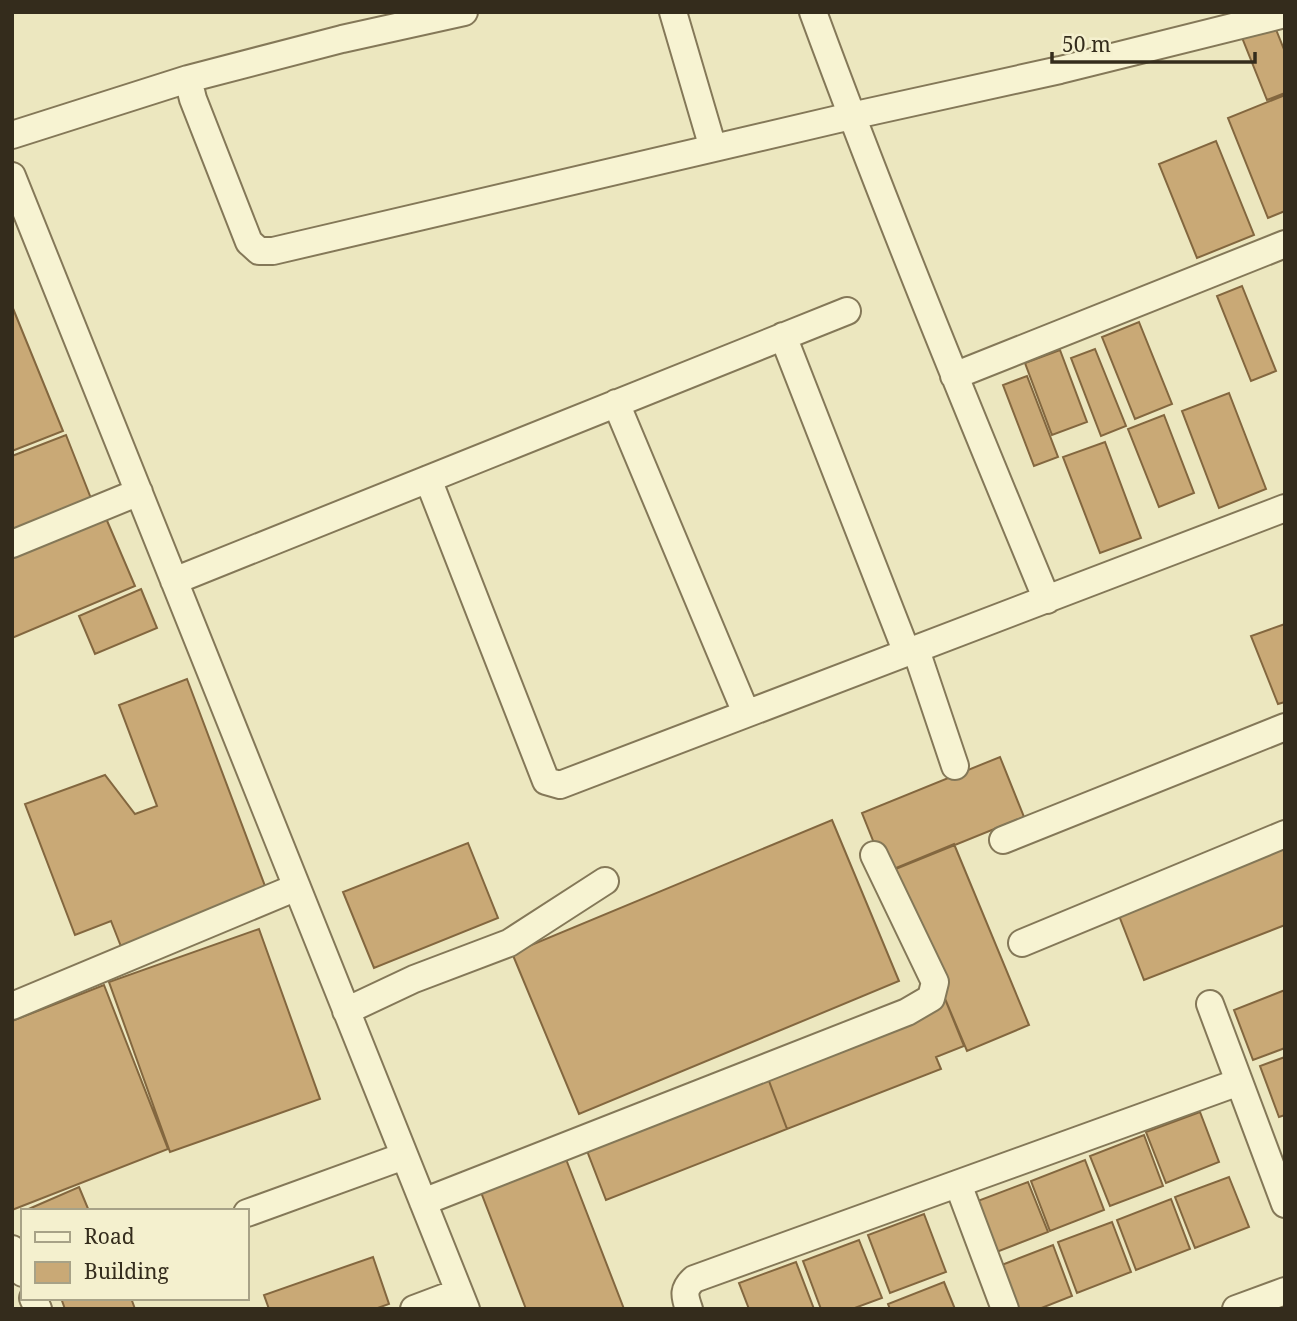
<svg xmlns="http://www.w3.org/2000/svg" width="1297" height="1321" font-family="'Noto Serif',serif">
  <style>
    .building { fill: #c9a976; stroke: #83673f; stroke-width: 2 }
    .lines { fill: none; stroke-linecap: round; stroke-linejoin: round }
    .minor-casing { stroke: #847858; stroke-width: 30 }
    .minor { stroke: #f7f3d2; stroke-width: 26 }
  </style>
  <rect width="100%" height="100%" fill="#ece7bf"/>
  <path class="building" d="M1273,22L1285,52V93L1267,100L1241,35Z
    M1285,95V211L1268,218L1228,118Z
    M1216,141L1254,235L1197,258L1159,164Z
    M1242,286L1276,371L1251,381L1217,296Z
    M12,306L63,431L12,451Z
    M1139,322L1172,404L1135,419L1102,337Z
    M1095,349L1126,426L1101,436L1071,358Z
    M1060,350L1087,422L1052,435L1025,363Z
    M1027,376L1058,457L1034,466L1003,385Z
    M1229,393L1266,489L1219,508L1182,411Z
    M1164,415L1194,493L1159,507L1128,429Z
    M66,435L92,501L12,532V456Z
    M1105,442L1141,538L1100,553L1063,457Z
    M105,516L135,586L12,638V555Z
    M141,589L157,628L95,654L79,616Z
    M1285,624V702L1278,704L1251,636Z
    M187,679L268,894L122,949L111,921L75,935L25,804L105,775L135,814L157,806L119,705Z
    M1000,757L1024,817L886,873L862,813Z
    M832,820L899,981L579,1114L512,953Z
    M468,843L498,918L374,968L343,892Z
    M954,844L1029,1025L967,1051L891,870Z
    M1285,848V925L1144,980L1118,913Z
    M259,929L320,1099L170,1152L109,982Z
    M104,985L168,1149L12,1210V1021Z
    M1285,990V1048L1253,1060L1234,1010Z
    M945,999L964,1046L936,1057L941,1069L787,1129L766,1073Z
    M1285,1057V1115L1279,1117L1260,1066Z
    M766,1073L787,1129L606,1200L584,1143Z
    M1200,1112L1219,1162L1166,1183L1146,1132Z
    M1144,1135L1163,1186L1110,1206L1090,1156Z
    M564,1154L624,1309H526L479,1187Z
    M1085,1160L1104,1210L1050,1231L1031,1181Z
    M1229,1177L1249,1227L1195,1248L1175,1197Z
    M1028,1182L1048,1232L994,1253L975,1202Z
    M79,1187L89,1211H24Z
    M1171,1199L1190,1249L1136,1270L1117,1220Z
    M924,1214L946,1272L890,1293L868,1235Z
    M1112,1222L1131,1272L1077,1293L1058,1242Z
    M859,1240L882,1298L852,1309H821L803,1261Z
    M1053,1245L1072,1296L1039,1309H1016L999,1266Z
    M373,1257L389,1304L375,1309H269L264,1295Z
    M796,1262L814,1309H749L739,1283Z
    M944,1282L955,1309H890L888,1304Z
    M61,1298H131L135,1309H65Z"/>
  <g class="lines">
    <g class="minor-casing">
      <path id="minor" d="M673,12L713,148
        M813,12C886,210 966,405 1047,600
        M188,79L193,99L249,242L259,251H273L851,116L1060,70L1285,14
        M12,135L188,79L342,39L464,12
        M12,176L466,1309
        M783,336L907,653
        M954,376L1285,244
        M616,403L746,713
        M428,479L546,781L560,785L1285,508
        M12,544L139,492
        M174,581L847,311
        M916,650L955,766
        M1003,840L1285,727
        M1022,943L1285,834
        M1210,1004L1285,1204
        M12,1006L297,887
        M346,1011L414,979L509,943L605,881
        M958,1184L1005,1309
        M423,1202L907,1012L931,998L935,982L874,855
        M247,1213L404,1156
        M12,1249L23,1273
        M33,1298L38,1309
        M414,1309L459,1292
        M689,1309C684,1295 683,1289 694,1279L1239,1082
        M1236,1309L1285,1291"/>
    </g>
    <use href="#minor" class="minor"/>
  </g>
  <rect width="1297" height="1321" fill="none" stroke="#342c1c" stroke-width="28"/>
  <rect x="21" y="1209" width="228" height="91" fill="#f4f0ce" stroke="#a7a287" stroke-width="2"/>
  <rect x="35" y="1232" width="35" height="10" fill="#f7f3d2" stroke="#a7a287" stroke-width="2"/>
  <text x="84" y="1244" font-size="21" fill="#342c1c">Road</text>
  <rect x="35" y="1262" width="35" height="21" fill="#c9a976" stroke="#a7a287" stroke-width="2"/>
  <text x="84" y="1279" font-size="21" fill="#342c1c">Building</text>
  <path d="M1052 52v10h203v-10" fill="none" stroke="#342c1c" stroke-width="3.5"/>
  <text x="1062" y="52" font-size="21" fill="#342c1c" stroke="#f4f0ce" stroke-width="5" paint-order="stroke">50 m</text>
</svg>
